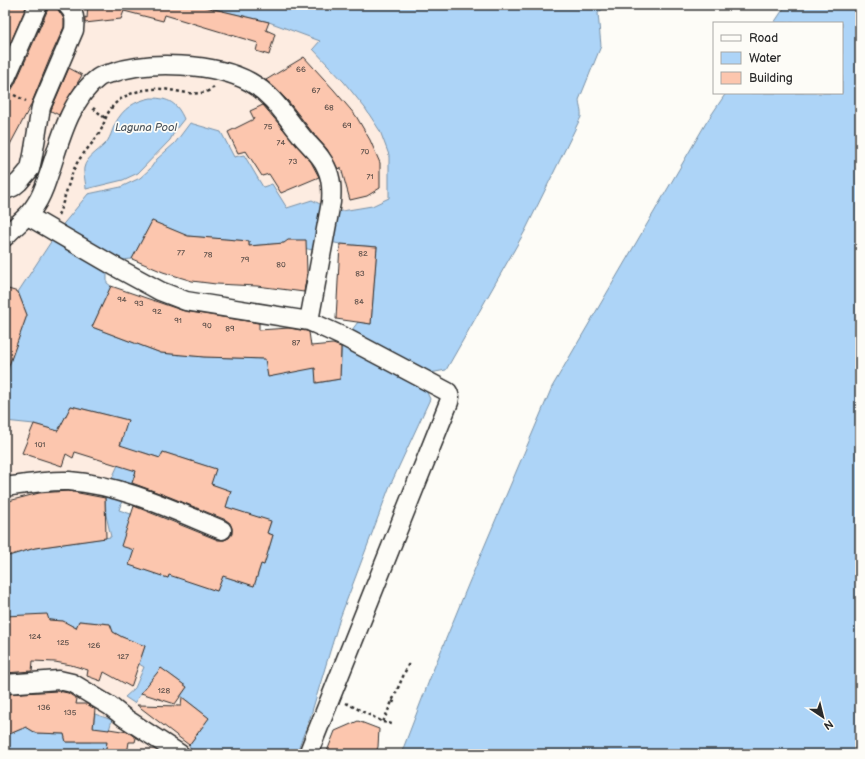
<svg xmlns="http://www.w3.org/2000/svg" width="865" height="759" font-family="'Balsamiq Sans',sans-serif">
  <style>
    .built { fill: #fdece1 }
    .water { fill: #add4f7; stroke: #7990a5; fill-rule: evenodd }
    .building { fill: #fcc6ae; stroke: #2b2b2b }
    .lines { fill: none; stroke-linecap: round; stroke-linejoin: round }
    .minor-casing { stroke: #2b2b2b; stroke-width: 21 }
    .path { stroke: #2b2b2b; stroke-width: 2.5; stroke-dasharray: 3 3; stroke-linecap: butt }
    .minor { stroke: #fdfcf7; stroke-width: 18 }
    .labels { text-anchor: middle; stroke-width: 3.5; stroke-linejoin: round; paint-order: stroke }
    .number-label { font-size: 8px; fill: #5f524c }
    .water-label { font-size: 11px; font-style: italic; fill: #4c555e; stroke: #fdfcf7 }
  </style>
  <rect width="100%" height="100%" fill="#fdfcf7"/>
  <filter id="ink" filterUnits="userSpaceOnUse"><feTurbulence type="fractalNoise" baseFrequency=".025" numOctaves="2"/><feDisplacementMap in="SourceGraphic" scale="8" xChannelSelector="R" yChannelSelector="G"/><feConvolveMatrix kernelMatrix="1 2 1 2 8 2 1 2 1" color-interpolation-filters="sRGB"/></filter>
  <g filter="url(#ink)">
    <path class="built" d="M5,5H197L269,22L321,41L314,49L344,82L365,108L380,131L389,155V198L372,206L336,212L312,200L287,208L272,184L263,187L244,155L234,157L221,132L190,123L175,143L157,159L150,169L140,178L121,187L88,194L27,315L9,364L5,393Z
      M71,406L128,420L118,465L105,494L106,515L111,537L35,548L5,557V421L34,424L58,431Z
      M47,614L49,620L63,621L76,628L79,621L110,624L122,637L145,646L139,664L145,667L134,688L125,697L134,703L161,668L187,687L181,696L209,718L189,745L192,754H105L109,730L112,720L95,714L91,742H66L63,734L36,733L26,727L5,736V616Z"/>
    <path class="water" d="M197,5H607L598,13L601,46L579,100C579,106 582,111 581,117L525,231L446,370L430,373L423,384L430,399L389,488L368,544L340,618L310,718L296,754H192L189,745L209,718L181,696L187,687L161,668L134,703L125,697L135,688L144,667L139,664L145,646L122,637L113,632L110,624L79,621L76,628L63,621L5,616V557L35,548L111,537L106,515L105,494L118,465L120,448L127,420L71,406L58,431L34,424L5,421V393L9,364L27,315L18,292L60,228L88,194L121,187L140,178L150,169L157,159L175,143L190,123L221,132L234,157L244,155L263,187L272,184L287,208L312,200L336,212L372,206L389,198V155L380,131L365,108L344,82L313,49L320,41L269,22ZM152,221L187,236L249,241V246L284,243L312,250L315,239L340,244L377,247L371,324L358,322L342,343L340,379L317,383L315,368L265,359L204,357L161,353L92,327L111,286L107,283V272L111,261L132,259ZM142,452L160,458L163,452L215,469L211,484L231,491L226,507L271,522L267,533L273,535L264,565L261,564L254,586L223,576L217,591L189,581L172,567L168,578L130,565L134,550L131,514L119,510L126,488L130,489Z
      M786,5H860V754H401L432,673L468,585L552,387L706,123L726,93H842V23H774Z
      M151,98C169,98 177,103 184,119L176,129L170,140L138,173L123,180L86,189C86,184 83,172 84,168C86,158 97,152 104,145C110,140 112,130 115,124C123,108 135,101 151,98Z
      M95,714L112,720L109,730L105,754H5V736L26,727L36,733L64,734L66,742H91Z"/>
    <path class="building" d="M5,5H27L6,53L5,52Z
      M48,5H57V8L64,19V27L50,58L30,107L5,154V101L15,84L48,9Z
      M88,5H197L269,22L266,30L275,34L269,55L256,51L258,43L165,15L163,21L124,11L121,19L85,23V17L87,18Z
      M304,57L334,90L356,116L370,140L380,163V188L367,196L350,200L341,168L338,169L327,149L312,132L288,101L266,80Z
      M69,68L82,75L59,115L51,111V110Z
      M263,105L311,162L319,177L281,193L269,174L262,176L246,151L238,153L228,132L254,119L250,111Z
      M152,221L188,236L249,241V246L284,243L288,240H306L307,273L304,292L257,286L216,284L192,281L163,272L132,259Z
      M340,244L377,247L371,324L336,319Z
      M111,286L184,311L259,323V330L289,328L306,331L309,332L311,346L333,344L341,347L340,379L316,383L315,368L268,377L265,359L204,357L161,353L92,327Z
      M5,288L18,292L27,315L7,371H5Z
      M71,406L128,420L120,445L160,458L163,452L216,469L211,484L231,491L226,507L271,521L267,533L273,535L264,565L261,564L254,586L223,576L217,591L169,575L168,578L129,565L134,550L121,546L134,506L218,540H224L229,538L232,534V528L230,523L226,520L170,497L132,483L136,471L75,452L73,458L66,454L62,466L22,453L34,424L58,431Z
      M68,491L105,498L106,538L35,548L5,557V502L39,493Z
      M47,614L49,620L63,621L76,628L79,621L110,624L113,632L122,637L145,646L131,687L104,672L101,681L87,676L88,670L71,665L55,662L33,661L32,671L5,673V616Z
      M161,668L187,687L175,704L141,693Z
      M58,691L68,693L77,699L76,704H87L95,709L93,728L109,730V729L128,732L136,738L135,742H129L127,754H105L107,742H66L64,734L36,733L26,727L5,736V694Z
      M182,697L209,718L189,745L137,705L181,706Z
      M358,721L379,729L378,747L375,754H326L335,731Z"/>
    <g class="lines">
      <g class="minor-casing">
        <path id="minor" d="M5,80L38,5
          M5,190L13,187L19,182L30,169L33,155L41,107L74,30C75,19 75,13 67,5
          M28,216L114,266L160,291L186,301L309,321L346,338L448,392L450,397L449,402L308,754
          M5,237C15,225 28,218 36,204C43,194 46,182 50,171C60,140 71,98 98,78C102,75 107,74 112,73C148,60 216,63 250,82C275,96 286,118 304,139C312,148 321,155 326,167C332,179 332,190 331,202L309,321
          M5,487C25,484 49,480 69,481C122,485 173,510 222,530
          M5,684L59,680L72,683L110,706L125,718L180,754"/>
      </g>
      <path class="path" d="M14,95L26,101
        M93,108L105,118
        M58,215C65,200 68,182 75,167C81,154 93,144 100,132C104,125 105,117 110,110C121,92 150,86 170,90C184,92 202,98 214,87
        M392,701L396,703
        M346,703L383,722L408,665L409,666
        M383,722L392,724"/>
      <use href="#minor" class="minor"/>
    </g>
  </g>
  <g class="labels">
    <g class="number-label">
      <text x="301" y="72">66</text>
      <text x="316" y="93">67</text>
      <text x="329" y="110">68</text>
      <text x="347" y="128">69</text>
      <text x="268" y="129">75</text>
      <text x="281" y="145">74</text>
      <text x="365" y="154">70</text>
      <text x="293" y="164">73</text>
      <text x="370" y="179">71</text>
      <text x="181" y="255">77</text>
      <text x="363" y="256">82</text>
      <text x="208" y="257">78</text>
      <text x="245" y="262">79</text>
      <text x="281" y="267">80</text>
      <text x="360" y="276">83</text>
      <text x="122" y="302">94</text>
      <text x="359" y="304">84</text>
      <text x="139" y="306">93</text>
      <text x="157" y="314">92</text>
      <text x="178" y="323">91</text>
      <text x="207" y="328">90</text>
      <text x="230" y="331">89</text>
      <text x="296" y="345">87</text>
      <text x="40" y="447">101</text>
      <text x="35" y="639">124</text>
      <text x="63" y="645">125</text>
      <text x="94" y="648">126</text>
      <text x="123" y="659">127</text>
      <text x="164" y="693">128</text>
      <text x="44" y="710">136</text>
      <text x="70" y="715">135</text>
    </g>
    <g class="water-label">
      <text x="146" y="131">Laguna Pool</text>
    </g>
  </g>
  <rect width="865" height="759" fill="none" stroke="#fdfcf7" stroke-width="20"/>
  <rect x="10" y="10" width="845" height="739" fill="none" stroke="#2b2b2b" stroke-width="1.5" filter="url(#ink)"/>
  <rect x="713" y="22" width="130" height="72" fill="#fdfcf7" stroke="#a9a8a5"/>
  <rect x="721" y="35" width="20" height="6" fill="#fdfcf7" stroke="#a9a8a5"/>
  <text x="749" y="42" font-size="12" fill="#2b2b2b">Road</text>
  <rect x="721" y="52" width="20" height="12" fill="#add4f7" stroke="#a9a8a5"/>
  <text x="749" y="62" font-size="12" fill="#2b2b2b">Water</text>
  <rect x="721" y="72" width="20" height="12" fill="#fcc6ae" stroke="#a9a8a5"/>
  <text x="749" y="82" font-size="12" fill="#2b2b2b">Building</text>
  <g transform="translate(823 717) rotate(145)" stroke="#fdfcf7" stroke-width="3" paint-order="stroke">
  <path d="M0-3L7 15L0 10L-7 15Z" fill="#2b2b2b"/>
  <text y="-6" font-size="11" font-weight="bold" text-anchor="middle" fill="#2b2b2b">N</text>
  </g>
</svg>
